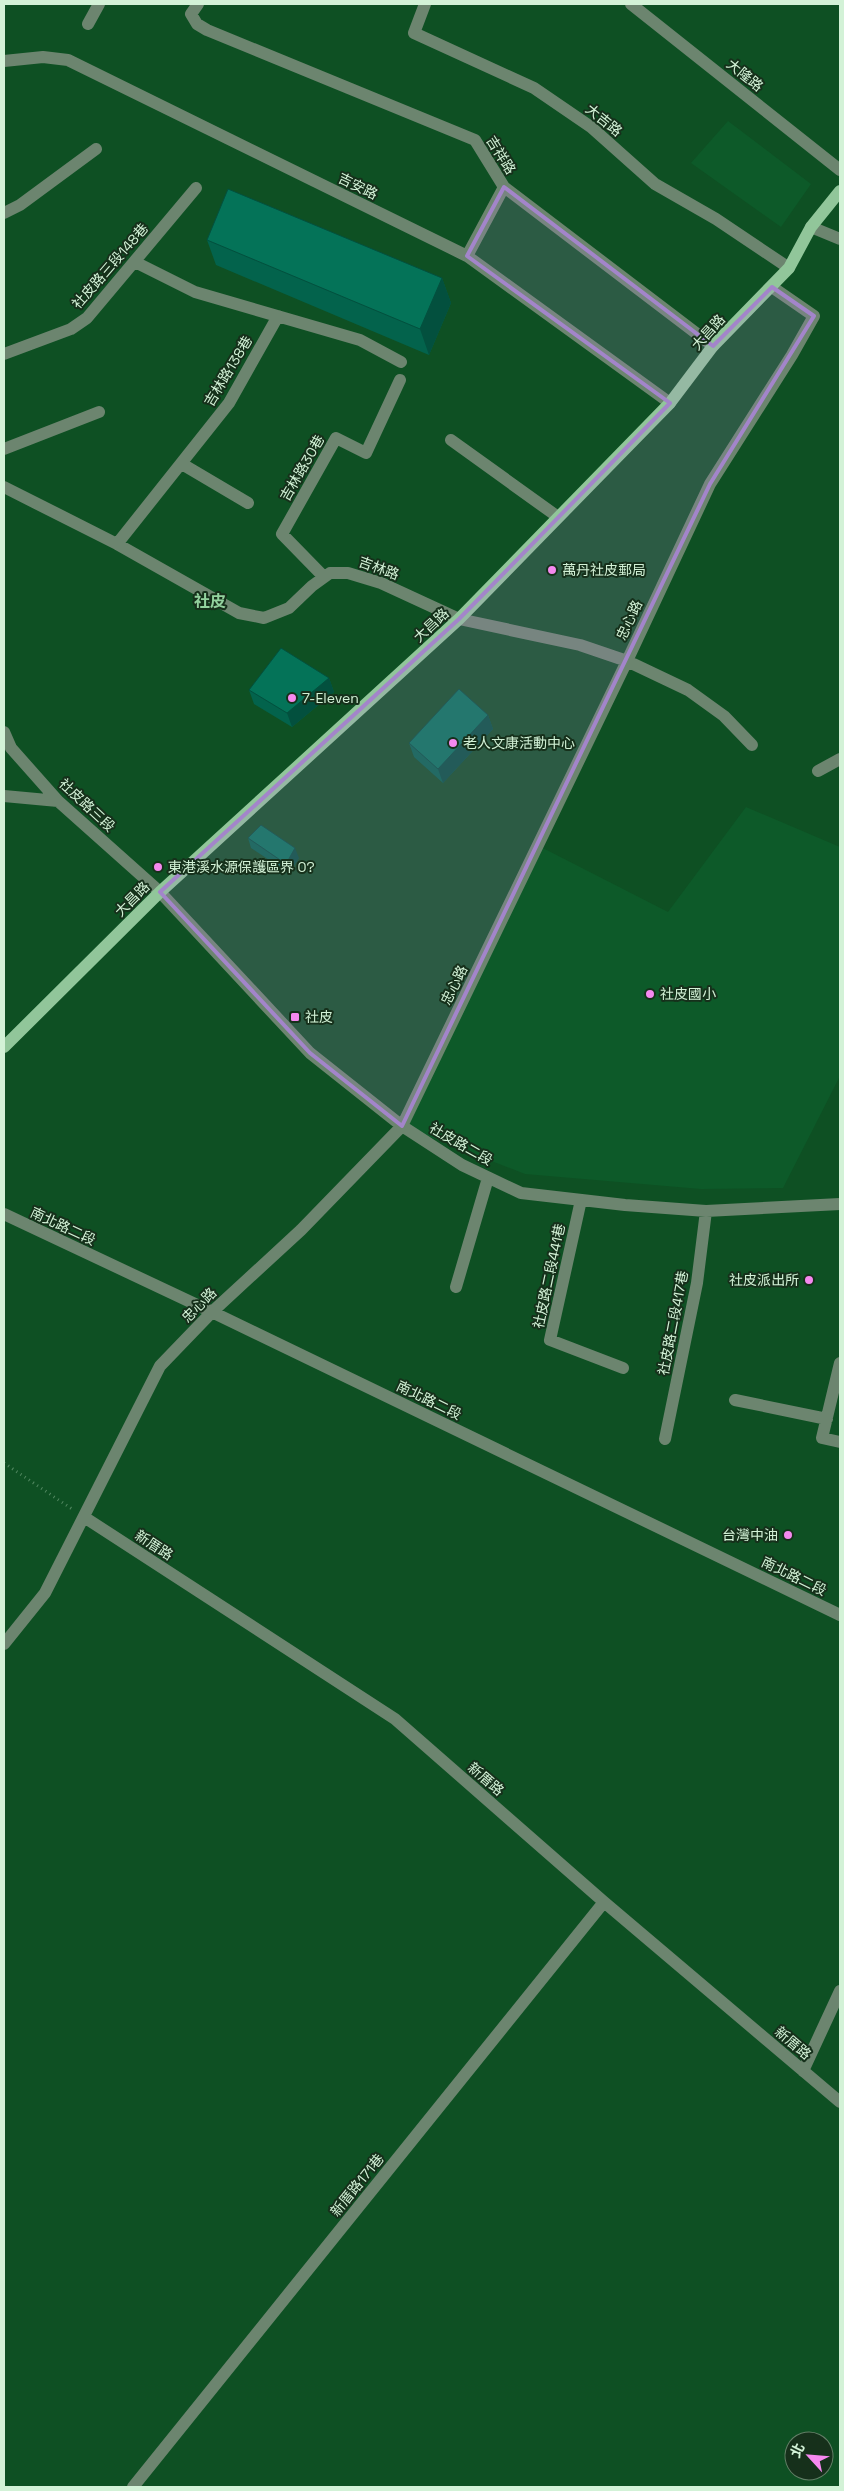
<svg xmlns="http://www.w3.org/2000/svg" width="844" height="2491" font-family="'Space Grotesk','Noto Sans TC',sans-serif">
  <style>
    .built { fill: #0d5a29 }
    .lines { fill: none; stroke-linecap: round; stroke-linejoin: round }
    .path { stroke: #528861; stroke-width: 3; stroke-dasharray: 1 4; stroke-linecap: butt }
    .minor { stroke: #6c856f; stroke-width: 12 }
    .major { stroke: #91c69a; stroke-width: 12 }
    .wall { fill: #03634c }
    .shaded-wall { fill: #03503e }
    .building { fill: #047358; stroke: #03503e }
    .marked { fill: #a385ca; fill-opacity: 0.2; stroke: #a385ca; stroke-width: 4; stroke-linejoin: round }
    .poi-dot { fill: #f589ef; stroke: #16301b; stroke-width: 2 }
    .labels { text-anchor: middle; stroke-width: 4; stroke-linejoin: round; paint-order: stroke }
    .street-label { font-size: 14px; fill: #d3f2d7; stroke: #16301b }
    .poi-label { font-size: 14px; fill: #d3f2d7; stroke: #16301b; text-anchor: start }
    .quarter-label { font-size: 16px; font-weight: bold; fill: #93d29e; stroke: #16301b }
  </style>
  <rect width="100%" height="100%" fill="#0e5023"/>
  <path class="built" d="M728,121L811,184L781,227L691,163Z
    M746,807L840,847V1076L783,1188L701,1189L525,1174L397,1124L533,843L668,912Z"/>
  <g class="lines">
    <path class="path" d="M4,1463L72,1509"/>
    <path class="minor" d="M198,4L191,14L197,24L207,30L475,140L504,187L713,346
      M425,4L414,33L534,88L591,127L655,184L716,219L789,268
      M631,4L840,170
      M88,24L99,4
      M4,61L43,57L68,60L467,256L670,403
      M4,213L20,205L96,149
      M811,227L840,239
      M467,256L504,187
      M135,262L195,292L360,340L401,362
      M4,354L71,329L87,318L196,188
      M451,440L558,517
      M4,449L99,412
      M182,464L248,503
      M4,487L117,544L239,613L264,618L289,608L312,586L330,573H348L381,583L459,619L580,645L627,661L688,690L724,716L752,745
      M117,544L229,403L278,316
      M324,577L282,534L336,438L366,453L400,380
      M4,732L11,748L58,801L160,892L310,1053L402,1126L462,1165L521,1193L625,1205L706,1211L840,1204
      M818,771L840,759
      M4,796L58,801
      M581,1200L550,1340L623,1368
      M4,1214L212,1312L840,1615
      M456,1287L488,1178
      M840,1363L822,1438L840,1442
      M735,1400L827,1419
      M665,1439L697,1283L706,1211
      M84,1517L395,1719L604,1902L840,2102
      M4,1644L45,1593L160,1366L212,1312L301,1230L402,1126L627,661L710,484L792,355L814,316L772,287
      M803,2071L840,1991
      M133,2487L604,1902"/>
    <path class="major" d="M4,1047L160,892L459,619L670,403L713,346L789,268L811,227L840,191"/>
  </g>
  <path class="wall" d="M207,240L442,278L451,303L429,355L216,265Z
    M329,678L334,692L292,727L254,704L249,690Z
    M488,715L493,729L443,783L414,757L409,743Z
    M248,838L299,858L289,873L251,848Z"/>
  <path class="shaded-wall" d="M442,278L451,303L429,355L420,329Z
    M329,678L334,692L292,727L287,713Z
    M488,715L493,729L443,783L438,769Z
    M295,848L299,858L289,873L286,864Z"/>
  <path class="building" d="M228,189L442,278L420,329L207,240Z
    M281,648L329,678L287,713L249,690Z
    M459,689L488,715L438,769L409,743Z
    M261,825L295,848L286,864L248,838Z"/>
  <path class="marked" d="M504,187L713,346L772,287L814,316L710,484L402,1126L310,1053L160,892L459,619L670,403L467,256Z"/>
  <g class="poi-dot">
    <circle cx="552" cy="570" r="5"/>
    <circle cx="292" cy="698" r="5"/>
    <circle cx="453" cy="743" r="5"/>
    <circle cx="158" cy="867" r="5"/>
    <circle cx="650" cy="994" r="5"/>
    <rect x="290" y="1012" width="10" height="10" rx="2.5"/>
    <circle cx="809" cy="1280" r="5"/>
    <circle cx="788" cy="1535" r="5"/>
  </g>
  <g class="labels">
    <g class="street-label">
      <text transform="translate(745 75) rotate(39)" y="5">大隆路</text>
      <text transform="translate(604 120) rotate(39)" y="5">大吉路</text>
      <text transform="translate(501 155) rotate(58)" y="5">吉祥路</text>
      <text transform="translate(358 186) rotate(26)" y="5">吉安路</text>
      <text transform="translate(110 266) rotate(-49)" y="5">社皮路三段148巷</text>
      <text transform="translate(708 332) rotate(-48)" y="5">大昌路</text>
      <text transform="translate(228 371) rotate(-59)" y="5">吉林路138巷</text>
      <text transform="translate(302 468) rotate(-60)" y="5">吉林路30巷</text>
      <text transform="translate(379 568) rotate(20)" y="5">吉林路</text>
      <text transform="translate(629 620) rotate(-65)" y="5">忠心路</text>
      <text transform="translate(431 625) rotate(-43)" y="5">大昌路</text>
      <text transform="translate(87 805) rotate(43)" y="5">社皮路三段</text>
      <text transform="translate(132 899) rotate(-45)" y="5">大昌路</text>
      <text transform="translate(454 985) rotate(-64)" y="5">忠心路</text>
      <text transform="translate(461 1144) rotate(30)" y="5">社皮路二段</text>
      <text transform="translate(63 1226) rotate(25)" y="5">南北路二段</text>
      <text transform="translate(549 1276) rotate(-78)" y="5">社皮路二段441巷</text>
      <text transform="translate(199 1305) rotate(-45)" y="5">忠心路</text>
      <text transform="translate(673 1323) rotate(-79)" y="5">社皮路二段417巷</text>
      <text transform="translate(429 1400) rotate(26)" y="5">南北路二段</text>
      <text transform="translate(154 1545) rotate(33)" y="5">新厝路</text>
      <text transform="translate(794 1576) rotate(26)" y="5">南北路二段</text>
      <text transform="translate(486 1779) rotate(41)" y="5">新厝路</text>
      <text transform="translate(793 2043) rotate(40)" y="5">新厝路</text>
      <text transform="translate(357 2185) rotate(-51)" y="5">新厝路171巷</text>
    </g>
    <g class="poi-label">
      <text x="562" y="575">萬丹社皮郵局</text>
      <text x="302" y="703">7-Eleven</text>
      <text x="463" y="748">老人文康活動中心</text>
      <text x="168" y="872">東港溪水源保護區界 0?</text>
      <text x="660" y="999">社皮國小</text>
      <text x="305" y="1022">社皮</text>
      <text x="799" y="1285" text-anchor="end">社皮派出所</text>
      <text x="778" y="1540" text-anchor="end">台灣中油</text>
    </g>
    <g class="quarter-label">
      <text x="210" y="607">社皮</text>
    </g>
  </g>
  <rect width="844" height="2491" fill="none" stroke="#d3f2d7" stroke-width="10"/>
  <g transform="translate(809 2456) rotate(296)"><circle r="24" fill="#16301b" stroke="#627e66"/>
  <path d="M0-4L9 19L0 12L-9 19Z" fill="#f589ef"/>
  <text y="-8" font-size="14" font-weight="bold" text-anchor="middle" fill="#d3f2d7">北</text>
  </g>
</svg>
